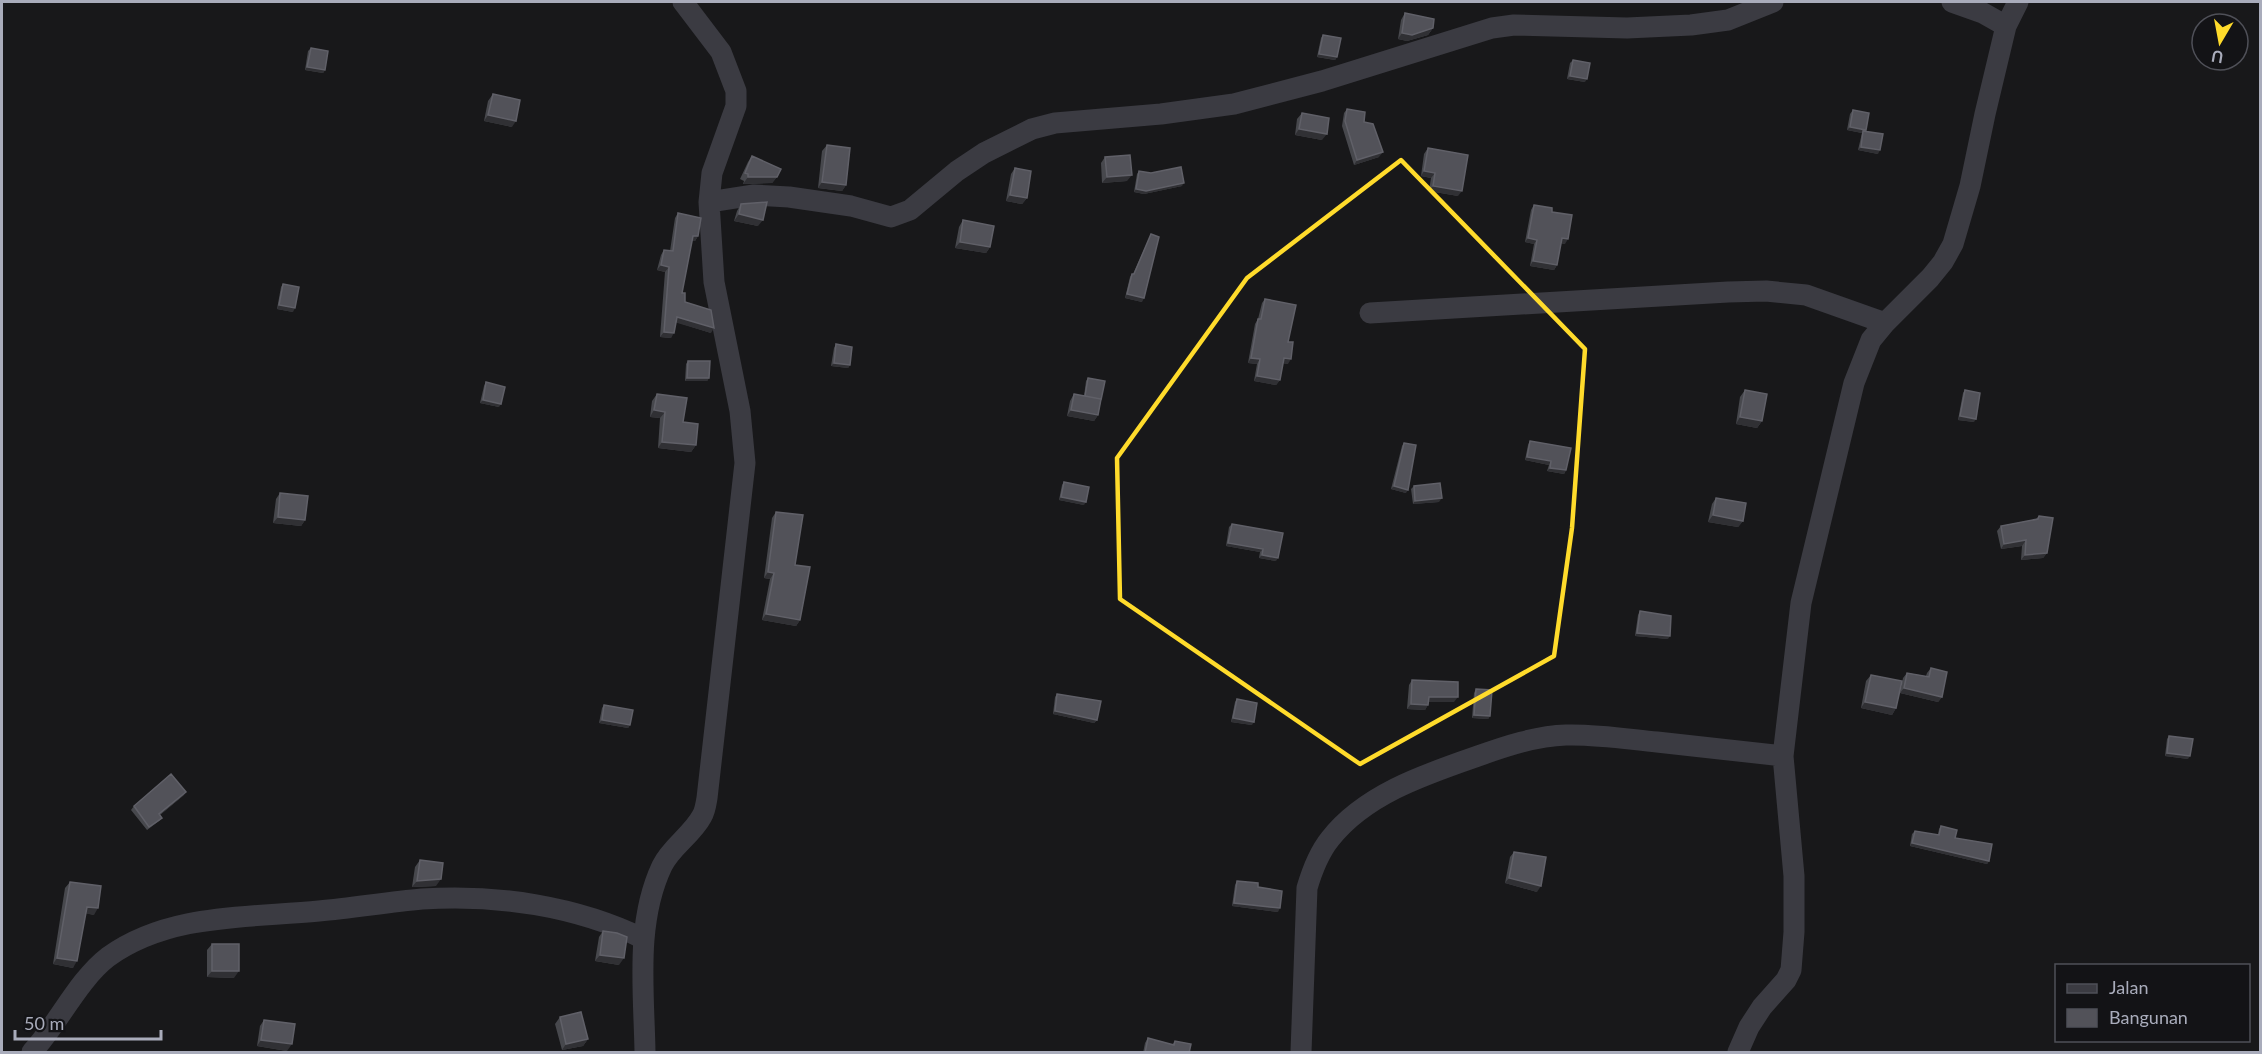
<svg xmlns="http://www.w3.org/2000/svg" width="2262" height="1054" font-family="Lato,sans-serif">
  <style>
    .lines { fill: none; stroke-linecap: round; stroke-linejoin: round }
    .minor { stroke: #3b3b42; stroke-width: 21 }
    .wall { fill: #47484d }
    .shaded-wall { fill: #303034 }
    .building { fill: #525259; stroke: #606068; stroke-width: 1.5 }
    .marked { fill: none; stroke: #ffdb2b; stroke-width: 4.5; stroke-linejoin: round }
  </style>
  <rect width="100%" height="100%" fill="#18181a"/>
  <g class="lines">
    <path class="minor" d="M1952,2L1983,13L2006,26
      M709,202L754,195L789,197L851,206L891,217L910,210L957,171L984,153L1032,129L1055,123L1161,114L1234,104L1322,81L1492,28L1514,25L1627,28L1691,25L1728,20L1773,2
      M1370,313L1728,292L1766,291L1806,295L1885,323
      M32,1052C58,1024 78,980 108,957C169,913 248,918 319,911C353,908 388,902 422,899C496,894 577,906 644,939
      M645,1052C644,991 635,923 662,866C671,847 692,835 702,816C705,811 706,804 707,798L745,463L740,411L714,282L709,202L712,173L736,106V91L721,52L683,2
      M1301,1052L1307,888C1312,871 1318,854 1330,839C1365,794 1426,774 1478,756C1506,746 1536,736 1566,735C1596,734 1627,739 1657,742C1699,747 1741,751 1783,756
      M1738,1052L1749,1027L1762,1007L1786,980L1791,970L1794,932V876L1783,756L1801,603L1854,383L1871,340L1885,323L1930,278L1943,262L1953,244L1970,186L1985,114L2006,26L2018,2"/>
  </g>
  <path class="wall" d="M1405,13L1433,28L1428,35L1407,41L1398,39L1401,20Z
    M1323,35L1337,57L1335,60L1317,57L1321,38Z
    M311,48L325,70L323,73L305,70L308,51Z
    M1573,60L1585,82L1567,79L1570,63Z
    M493,94L512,127L484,121L488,101Z
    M1347,109L1379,157L1354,165L1342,126L1344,113Z
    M1853,110L1866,130L1865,131L1878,154L1858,150L1862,133L1847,130L1850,114Z
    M1302,113L1322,140L1295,135L1297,119Z
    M827,145L846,185L842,191L818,188L822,151Z
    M1428,148L1458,196L1429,191L1431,178L1421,176L1424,154Z
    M752,156L777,177L772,183L743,184L744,181L740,179L748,162Z
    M1105,157L1127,181L1102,183L1101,163Z
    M1015,168L1027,198L1022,204L1006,201L1011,174Z
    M1139,171L1182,186L1144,194L1134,192L1137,174Z
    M741,204L758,226L734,221L737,211Z
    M1534,205L1552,212L1565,244L1561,243L1557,265L1554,270L1530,266L1534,244L1525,242L1531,210Z
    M678,213L698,236L695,241H692L682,293L685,302L711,333L676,322L671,338L660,337L665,272L657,270L661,255L664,250L670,251L675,218Z
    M963,220L990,247L986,253L955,248L959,227Z
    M1151,234L1142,302L1125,298L1130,277L1132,274H1133Z
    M283,284L293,312L277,309L281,287Z
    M1265,299L1288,342V364L1283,363L1280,380L1276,385L1254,381L1257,364L1248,363L1255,324L1258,319L1262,303Z
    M836,344L850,365L848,368L831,366L834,348Z
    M688,361L709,378L707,381H685L686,364Z
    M1088,378L1101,401L1098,415L1094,421L1067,416L1070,401L1074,394L1084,396L1086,381Z
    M486,382L499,407L480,403L484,386Z
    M1745,390L1762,421L1757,428L1736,424L1740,397Z
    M1965,390L1974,422L1958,420L1963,393Z
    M657,394L683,422L696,445L691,452L658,448L660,418L650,417L652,401Z
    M1530,441L1566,470L1564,474L1547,471L1549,465L1525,460L1528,445Z
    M1404,443L1406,493L1391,489L1402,446Z
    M1064,482L1084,505L1059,500L1062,485Z
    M1414,486L1439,502L1413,504L1411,489Z
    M280,493L305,520L301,526L273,523L276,499Z
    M1716,498L1743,521L1738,527L1708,522L1712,504Z
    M776,512L795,565L800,620L796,626L762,620L770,579L764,578L772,518Z
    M2039,516L2047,553L2043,558L2021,560L2022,546L2001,549L1997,531L2001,526L2036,519Z
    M1232,524L1276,561L1259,558L1260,552L1226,546L1229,527Z
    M1640,611L1668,639L1635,636L1638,615Z
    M1931,668L1942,697L1938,702L1900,693L1903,678L1907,673L1926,676L1927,673Z
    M1871,675L1896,708L1892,715L1861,708L1866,681Z
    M1412,680L1454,702H1429L1425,710L1407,709L1409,685Z
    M1476,689L1490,716L1488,719L1472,718L1474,693Z
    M1057,694L1097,720L1094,723L1053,714L1055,697Z
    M1237,699L1252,725L1231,722L1235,702Z
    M604,705L630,725L628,728L599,723L602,708Z
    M2169,736L2188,759L2165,756L2167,739Z
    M184,795L160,815L162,818L159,821L147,830L131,810L134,806Z
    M1941,826L1955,838L1989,861L1987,864L1910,846L1912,834L1915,831L1938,835L1939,829Z
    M1514,852L1537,892L1505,883L1510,857Z
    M420,860L436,886L412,887L415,867Z
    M1237,881L1258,887L1278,912L1232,906L1235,885Z
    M70,882L94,915L86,913L73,968L53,964L65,888Z
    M603,931L619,965L595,961L599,937Z
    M212,944L234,978L207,977V950Z
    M560,1017L588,1039L583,1046L562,1050L555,1024Z
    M264,1020L287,1051L257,1046L260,1026Z
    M1148,1038L1172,1045L1175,1041L1189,1053H1143L1145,1043Z"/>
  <path class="shaded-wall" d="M1433,28L1428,35L1407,41L1398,39L1402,33Z
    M1319,54L1337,57L1335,60L1317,57Z
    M307,67L325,70L323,73L305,70Z
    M1570,76L1587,79L1585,82L1567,79Z
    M488,115L516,121L512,127L484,121Z
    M1850,127L1866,130L1864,133L1863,131L1862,133L1847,130Z
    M1299,129L1327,134L1322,140L1295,135Z
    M1861,147L1880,150L1878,154L1858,150Z
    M1383,152L1379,157L1354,165L1357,160Z
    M1424,171L1435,173L1431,178L1421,176Z
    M1132,175L1127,181L1102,183L1107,177Z
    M748,177H777L772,183L743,184Z
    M822,182L846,185L842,191L818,188Z
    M1184,183L1182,186L1144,194L1134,192L1136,189Z
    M1433,186L1462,191L1458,196L1429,191Z
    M1010,195L1027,198L1022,204L1006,201Z
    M739,214L763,220L758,226L734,221Z
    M693,236H698L695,241H690Z
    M1528,238L1537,240L1534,244L1525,242Z
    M1562,238L1568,239L1565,244L1559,243Z
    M960,242L990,247L986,253L955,248Z
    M1533,261L1557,265L1554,270L1530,266Z
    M661,265L669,267L665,272L657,270Z
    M1127,294L1144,298L1142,302L1125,298Z
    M279,305L295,308L293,312L277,309Z
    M677,317L714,328L711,333L674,322Z
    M664,332L674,333L671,338L660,337Z
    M1251,358L1260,359L1257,364L1248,363Z
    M1284,358L1291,359L1288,364L1280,363Z
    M834,363L850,365L848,368L831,366Z
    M1257,376L1280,380L1276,385L1254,381Z
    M687,378H709L707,381H685Z
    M483,400L501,404L499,407L480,403Z
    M654,410L665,412L660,418L650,417Z
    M1071,410L1098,415L1094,421L1067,416Z
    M1960,416L1976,419L1974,422L1958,420Z
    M1740,417L1762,421L1757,428L1736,424Z
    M662,442L696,445L691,452L658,448Z
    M1527,457L1551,461L1549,465L1525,460Z
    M1550,468L1566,470L1564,474L1547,471Z
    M1394,486L1408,490L1406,493L1391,489Z
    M1061,497L1086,502L1084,505L1059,500Z
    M1442,498L1439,502L1413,504L1415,501Z
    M1713,515L1743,521L1738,527L1708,522Z
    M278,517L305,520L301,526L273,523Z
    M2026,540L2022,546L2001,549L2004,544Z
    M1228,543L1263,549L1260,552L1226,546Z
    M2047,553L2043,558L2021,560L2025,555Z
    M1262,555L1278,558L1276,561L1259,558Z
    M768,572L774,573L770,579L764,578Z
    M766,614L800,620L796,626L762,620Z
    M1637,633L1670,636L1668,639L1635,636Z
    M1904,688L1942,697L1938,702L1900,693Z
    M1429,697H1458L1454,702H1425Z
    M1865,702L1896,708L1892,715L1861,708Z
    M1411,704L1428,705L1425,710L1407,709Z
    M1055,711L1097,720L1094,723L1053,714Z
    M1474,715L1490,716L1488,719L1472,718Z
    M1233,718L1254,722L1252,725L1231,722Z
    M602,720L630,725L628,728L599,723Z
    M2167,753L2190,756L2188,759L2165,756Z
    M186,792L184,795L157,817L159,814Z
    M1912,843L1989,861L1987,864L1910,846Z
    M1509,878L1541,886L1537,892L1505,883Z
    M441,879L436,886L412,887L417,881Z
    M1234,903L1280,908L1278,912L1232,906Z
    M87,907L98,908L94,915L83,913Z
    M600,955L624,958L619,965L595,961Z
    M57,958L77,961L73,968L53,964Z
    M212,971H239L234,978L207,977Z
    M588,1039L583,1046L562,1050L566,1044Z
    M261,1040L292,1044L287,1051L257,1046Z"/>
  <path class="building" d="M1405,13L1434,19L1433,28L1412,35L1402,33Z
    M1323,35L1341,38L1337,57L1319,54Z
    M311,48L328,51L325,70L307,67Z
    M1573,60L1590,63L1587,79L1570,76Z
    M493,94L520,100L516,121L488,115Z
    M1347,109L1365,112L1364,122L1373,124L1383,152L1357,160L1345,121Z
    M1853,110L1869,113L1866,130L1850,127Z
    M1302,113L1329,118L1327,134L1299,129Z
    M1863,131L1883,134L1880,150L1861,147Z
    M827,145L850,148L846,185L822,182Z
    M1428,148L1468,155L1462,191L1433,186L1435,173L1424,171Z
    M1130,155L1132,175L1107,177L1105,157Z
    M752,156L781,169L777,177H748V174L745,173Z
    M1181,167L1184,183L1146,191L1136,189L1139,171L1151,173Z
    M1015,168L1031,171L1027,198L1010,195Z
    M767,202L763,220L739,214L741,204Z
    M1534,205L1552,208V212L1572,215L1568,239L1562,238L1557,265L1533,261L1537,240L1528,238Z
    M678,213L701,218L698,236H693L682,293H685V302L711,310L714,328L677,317L674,333L664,332L669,267L661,265L664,250L673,251Z
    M963,220L994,226L990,247L960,242Z
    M1151,234L1159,237L1144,298L1127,294L1132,274H1134Z
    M283,284L299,287L295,308L279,305Z
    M1265,299L1296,305L1288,342H1293L1291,359L1284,358L1280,380L1257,376L1260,359L1251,358L1258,319H1261Z
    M836,344L852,347L850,365L834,363Z
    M688,361H710L709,378H687Z
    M1088,378L1105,381L1101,400V399L1085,396Z
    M486,382L505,387L501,404L483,400Z
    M1745,390L1767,394L1762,421L1740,417Z
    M1965,390L1980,393L1976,419L1960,416Z
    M657,394L687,398L683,422L698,424L696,445L662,442L665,412L654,410Z
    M1074,394L1101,399L1098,415L1071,410Z
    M1530,441L1571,448L1566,470L1550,468L1551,461L1527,457Z
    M1404,443L1416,445L1408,490L1394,486Z
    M1064,482L1089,487L1086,502L1061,497Z
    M1440,483L1442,498L1415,501L1414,486Z
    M280,493L308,496L305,520L278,517Z
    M1716,498L1746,503L1743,521L1713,515Z
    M776,512L803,515L795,565L810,567L800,620L766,614L774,573L768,572Z
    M2039,516L2053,518L2047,553L2025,555L2026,540L2004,544L2001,526L2038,519Z
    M1232,524L1283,533L1278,558L1262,555L1263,549L1228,543Z
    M1640,611L1671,616L1670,636L1637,633Z
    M1931,668L1947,672L1942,697L1904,688L1907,673L1929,677Z
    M1871,675L1902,681L1896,708L1865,702Z
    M1412,680L1458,682V697H1429L1428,705L1411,704Z
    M1476,689L1492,690L1490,716L1474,715Z
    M1057,694L1101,701L1097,720L1055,711Z
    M1237,699L1257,703L1254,722L1233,718Z
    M604,705L633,710L630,725L602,720Z
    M2169,736L2193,739L2190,756L2167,753Z
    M171,774L186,792L159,814L162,818L149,827L134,806Z
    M1941,826L1957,830L1955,838L1992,844L1989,861L1912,843L1915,831L1939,835Z
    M1514,852L1546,857L1541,886L1509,878Z
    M420,860L443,863L441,879L417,881Z
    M1237,881L1258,883V887L1282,891L1280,908L1234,903Z
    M70,882L101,886L98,908L87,907L77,961L57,958Z
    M603,931L617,933L627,937L624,958L600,955Z
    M212,944H239V971H212Z
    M581,1012L588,1039L566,1044L560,1017Z
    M264,1020L295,1024L292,1044L261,1040Z
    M1148,1038L1174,1045L1175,1041L1191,1044L1189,1053H1145Z"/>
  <path class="marked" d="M1401,160L1585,349L1572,528L1554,656L1360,764L1120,599L1117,458L1247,278Z"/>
  <rect width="2262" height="1054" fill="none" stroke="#a9acbb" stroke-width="6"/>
  <rect x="2055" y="964" width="195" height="78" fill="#131316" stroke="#4f5058" stroke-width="1.5"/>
  <rect x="2067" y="984" width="30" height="9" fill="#3b3b42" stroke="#4f5058" stroke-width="1.5"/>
  <text x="2109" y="994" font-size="18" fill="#a9acbb">Jalan</text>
  <rect x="2067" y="1009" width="30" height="18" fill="#525259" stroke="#4f5058" stroke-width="1.5"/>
  <text x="2109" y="1024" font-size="18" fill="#a9acbb">Bangunan</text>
  <g transform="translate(2220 42) rotate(190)"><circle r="28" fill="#131316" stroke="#4f5058" stroke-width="1.5"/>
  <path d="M0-4.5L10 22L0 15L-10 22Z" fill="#ffdb2b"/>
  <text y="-9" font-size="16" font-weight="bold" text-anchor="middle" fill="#a9acbb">U</text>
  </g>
  <path d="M15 1030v9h146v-9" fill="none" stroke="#a9acbb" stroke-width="3"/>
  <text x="24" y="1030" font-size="18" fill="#a9acbb" stroke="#131316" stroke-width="4.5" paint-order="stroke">50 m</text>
</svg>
